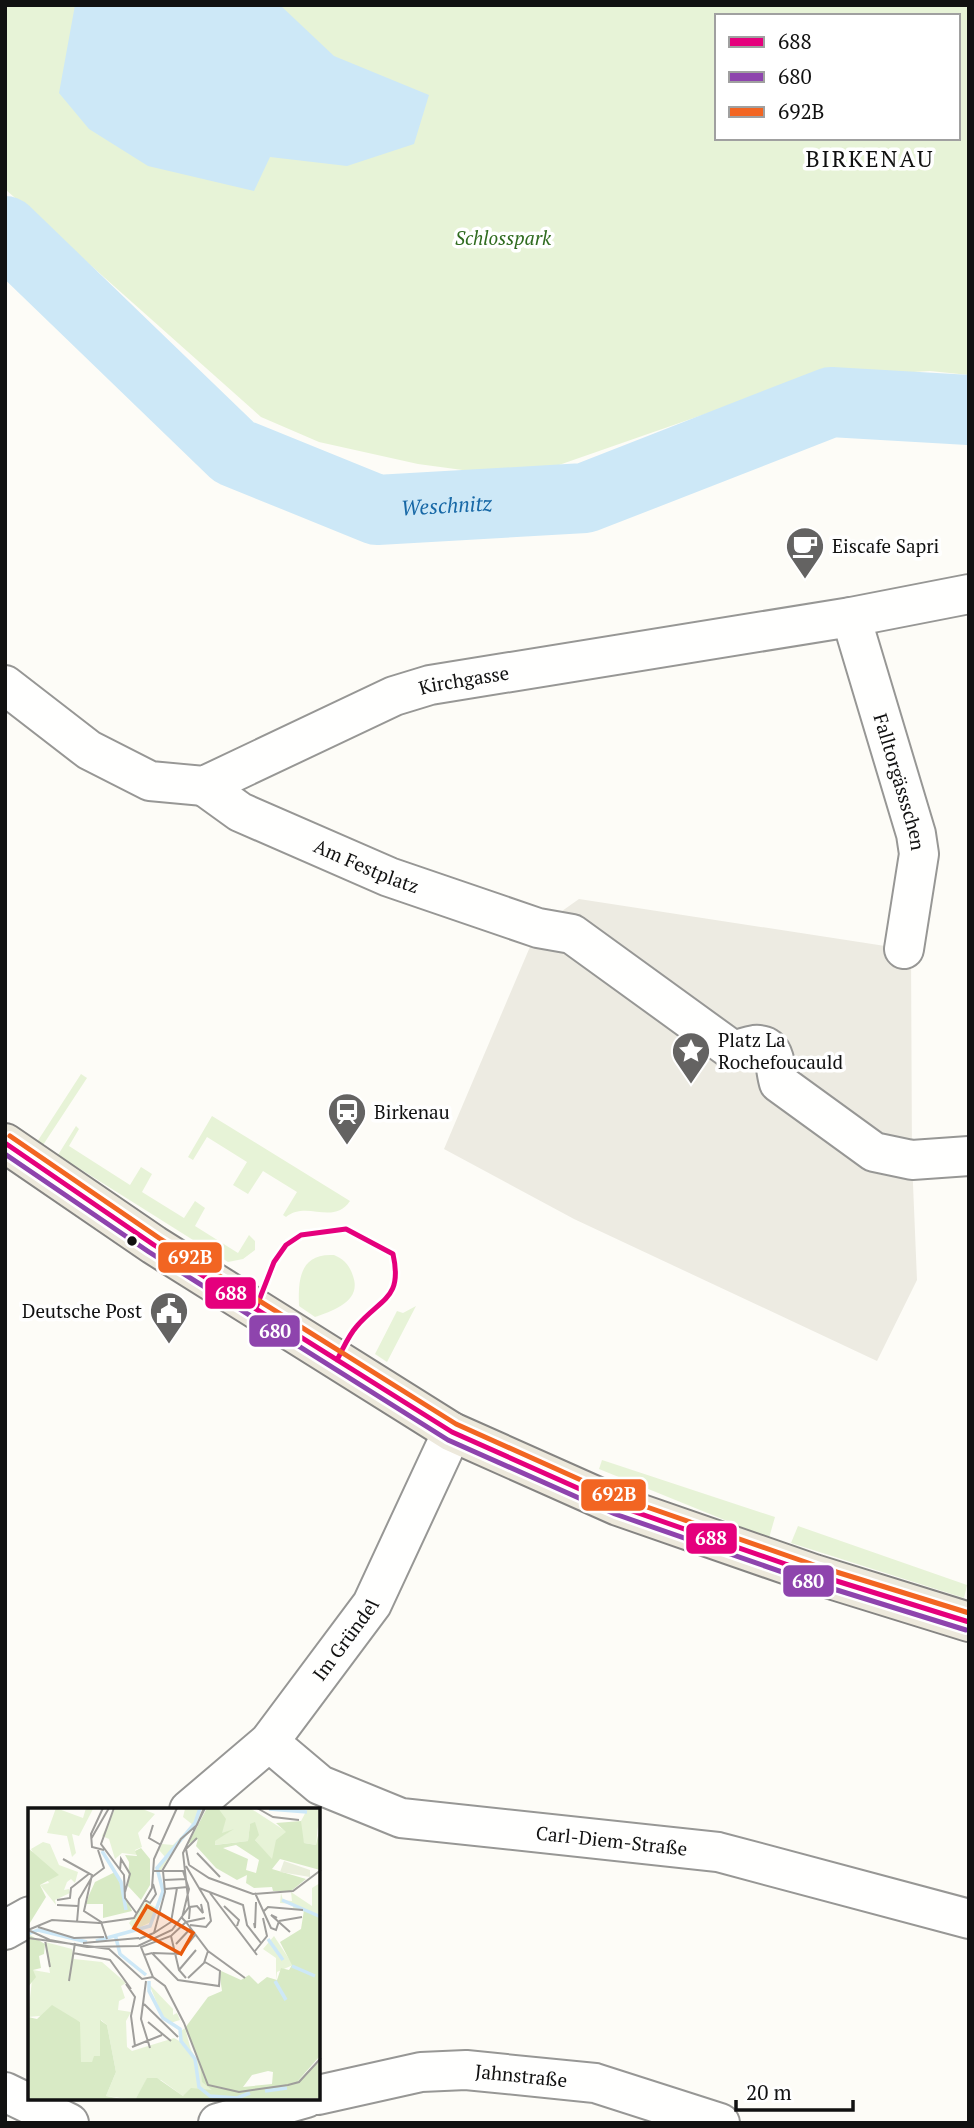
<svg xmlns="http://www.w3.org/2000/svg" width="974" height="2128" font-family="'PT Serif',serif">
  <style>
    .green { fill: #e7f3d7; fill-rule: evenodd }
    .plaza { fill: #edebe2 }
    .water { fill: #cde8f7 }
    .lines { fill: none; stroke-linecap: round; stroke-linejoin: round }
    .river { stroke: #cde8f7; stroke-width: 70 }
    .minor-casing { stroke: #979795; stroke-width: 42 }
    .major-casing { stroke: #858482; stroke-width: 42 }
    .minor { stroke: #fffffe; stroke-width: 38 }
    .major { stroke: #ede9dc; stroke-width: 38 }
    .bus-1-casing { stroke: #fff; stroke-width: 10 }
    .bus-2-casing { stroke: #fff; stroke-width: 10 }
    .bus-3-casing { stroke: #fff; stroke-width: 10 }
    .bus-1 { stroke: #e5007d; stroke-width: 5 }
    .bus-2 { stroke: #8e44ad; stroke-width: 5 }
    .bus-3 { stroke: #f26522; stroke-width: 5 }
    .bus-dot { fill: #111; stroke: #fff; stroke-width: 2.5 }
    .labels { text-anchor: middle; stroke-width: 7; stroke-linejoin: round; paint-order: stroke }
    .park-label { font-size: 19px; font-style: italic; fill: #2f6b1f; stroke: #fff }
    .poi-label { font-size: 19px; fill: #111; stroke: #fff; text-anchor: start }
    .street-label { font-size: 19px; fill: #111; stroke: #fff }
    .water-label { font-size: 21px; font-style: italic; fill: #1768a6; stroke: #fff }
    .quarter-label { font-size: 23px; letter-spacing: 2px; fill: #111; stroke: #fff }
    .inset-river { fill: none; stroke: #cde8f7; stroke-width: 3.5 }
    .inset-road { fill: none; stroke: #9f9e9b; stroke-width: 2 }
    .view { fill: #e8590c; fill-opacity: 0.15; stroke: #e8590c; stroke-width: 3.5 }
    .inset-edge { fill: none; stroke: #111; stroke-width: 3.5 }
    .line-badge { stroke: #fff; stroke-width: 2.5 }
    .badge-label { font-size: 19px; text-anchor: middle; font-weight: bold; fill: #fff }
  </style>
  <rect width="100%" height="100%" fill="#fdfcf7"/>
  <path class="green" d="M5,5H969V375L930,371L880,374L834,379L768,392L536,473L470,471L418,464L319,442L261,417L5,189ZM717,16H958V138H717Z
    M81,1074L87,1078L43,1145L37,1142Z
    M212,1116L350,1201C333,1226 307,1200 286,1217L283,1215L297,1192L263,1171L248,1194L233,1185L247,1162L207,1137L193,1160L188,1157Z
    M76,1126L79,1129L69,1146L130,1185L141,1167L152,1174L142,1192L184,1218L195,1201L205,1208L195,1226L238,1253L249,1235L255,1241V1250L243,1259L228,1262L58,1155Z
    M334,1255C344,1259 350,1266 353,1276C362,1301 334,1310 315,1317L299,1306C298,1279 300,1253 334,1255Z
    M416,1306L387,1362L375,1354L397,1311L403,1313Z
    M602,1460L775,1517L769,1538L599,1469Z
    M798,1526L967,1585L964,1598L791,1543Z"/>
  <path class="plaza" d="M579,899L911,950L912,1160L917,1280L877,1361L574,1219L444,1149L538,928Z"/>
  <path class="water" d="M75,5H280L334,56L429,95L414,144L347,166L270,157L254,191L148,166L89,129L59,93Z"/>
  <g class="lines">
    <path class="river" id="s1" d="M5,231L234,452L377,510L585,498L831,402L969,410"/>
    <g class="minor-casing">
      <g id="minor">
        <path id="s2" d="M851,617L916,834L919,854L904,949"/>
        <path id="s3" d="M5,685L89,750L150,781L204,786L394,696L430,685L851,617L969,594"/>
        <path id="s4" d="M204,786L240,812L389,877L538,928L572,934L732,1050C740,1050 746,1046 754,1045C778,1043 774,1068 779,1083L874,1152L912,1160L969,1156"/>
        <path id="s5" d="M269,1742L320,1785L401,1818L718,1852L969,1919"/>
        <path id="s6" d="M189,1810L269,1742L372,1604L452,1432"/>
        <path d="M5,1930L30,1916"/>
        <path d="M5,2092L69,2123"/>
        <path id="s7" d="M318,2095L421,2072L466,2070L595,2083L720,2123"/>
        <path d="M218,2123L306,2098"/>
      </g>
    </g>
    <g class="major-casing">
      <path id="major" d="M5,1143L154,1245L452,1432L618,1506L814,1574L969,1622"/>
    </g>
    <use href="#minor" class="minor"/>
    <use href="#major" class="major"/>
    <g class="bus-1-casing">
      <path id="bus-1" d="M5,1143L154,1245L452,1432L618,1506L814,1574L969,1622
        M256,1308L274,1262L286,1245L301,1235L346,1229L393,1254C403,1299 381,1298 357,1326C348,1336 343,1349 337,1360"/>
    </g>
    <g class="bus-2-casing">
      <path id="bus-2" d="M5,1154L149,1252L448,1440L615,1514L811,1582L966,1630"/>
    </g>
    <g class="bus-3-casing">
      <path id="bus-3" d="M10,1136L159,1238L456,1424L621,1498L817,1566L969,1613"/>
    </g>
    <use href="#bus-1" class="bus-1"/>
    <use href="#bus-2" class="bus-2"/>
    <use href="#bus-3" class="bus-3"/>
  </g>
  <defs>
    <g id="cafe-pin" transform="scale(2.0125)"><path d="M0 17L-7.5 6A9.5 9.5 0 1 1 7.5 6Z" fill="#646362" stroke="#fff"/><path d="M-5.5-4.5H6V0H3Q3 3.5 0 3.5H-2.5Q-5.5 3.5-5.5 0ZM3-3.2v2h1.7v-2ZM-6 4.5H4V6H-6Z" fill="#fff"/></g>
    <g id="sight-pin" transform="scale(2.0125)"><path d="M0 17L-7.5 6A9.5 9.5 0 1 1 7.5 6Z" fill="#646362" stroke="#fff"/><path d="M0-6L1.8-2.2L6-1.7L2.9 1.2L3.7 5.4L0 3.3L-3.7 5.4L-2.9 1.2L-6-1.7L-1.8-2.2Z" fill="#fff"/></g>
    <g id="station-pin" transform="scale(2.0125)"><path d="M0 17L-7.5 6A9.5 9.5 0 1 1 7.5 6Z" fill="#646362" stroke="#fff"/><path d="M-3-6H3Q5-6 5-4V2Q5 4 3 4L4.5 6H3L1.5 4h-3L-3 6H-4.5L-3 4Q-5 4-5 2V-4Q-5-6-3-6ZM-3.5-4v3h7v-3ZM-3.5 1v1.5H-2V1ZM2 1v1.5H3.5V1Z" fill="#fff"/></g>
    <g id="civic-pin" transform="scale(2.0125)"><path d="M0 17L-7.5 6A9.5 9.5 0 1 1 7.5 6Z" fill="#646362" stroke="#fff"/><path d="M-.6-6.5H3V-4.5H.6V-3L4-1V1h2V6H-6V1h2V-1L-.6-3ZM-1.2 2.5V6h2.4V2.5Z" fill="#fff"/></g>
  </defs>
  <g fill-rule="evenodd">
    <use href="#cafe-pin" x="805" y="546"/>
    <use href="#sight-pin" x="691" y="1051"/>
    <use href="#station-pin" x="347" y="1112"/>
    <use href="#civic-pin" x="169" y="1311"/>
  </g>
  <circle class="bus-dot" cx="132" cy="1241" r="6"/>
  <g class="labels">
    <g class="park-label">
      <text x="503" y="245">Schlosspark</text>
    </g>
    <g class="poi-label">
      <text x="832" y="553">Eiscafe Sapri</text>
      <text x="718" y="1047">Platz La<tspan x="718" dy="22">Rochefoucauld</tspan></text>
      <text x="374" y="1119">Birkenau</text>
      <text x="142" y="1318" text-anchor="end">Deutsche Post</text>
    </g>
    <g class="street-label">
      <text dy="7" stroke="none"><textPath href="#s3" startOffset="511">Kirchgasse</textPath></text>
      <text dy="7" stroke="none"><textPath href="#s2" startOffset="172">Falltorgässschen</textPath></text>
      <text dy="7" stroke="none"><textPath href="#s4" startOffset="182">Am Festplatz</textPath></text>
      <text dy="7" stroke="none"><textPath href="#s6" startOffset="233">Im Gründel</textPath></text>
      <text dy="7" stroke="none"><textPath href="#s5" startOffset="366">Carl-Diem-Straße</textPath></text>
      <text dy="7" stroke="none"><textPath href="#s7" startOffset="206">Jahnstraße</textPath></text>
    </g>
    <g class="water-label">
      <text dy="7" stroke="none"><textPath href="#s1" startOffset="542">Weschnitz</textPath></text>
    </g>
    <g class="quarter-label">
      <text x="870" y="167">BIRKENAU</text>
    </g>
  </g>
  <g transform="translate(28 1808)">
    <rect width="292" height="292" fill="#fdfcf7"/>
    <path d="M28,0L55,10L58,0L65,1L51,28L44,26L48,45L44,49L39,28L19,25ZM112,0L127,6L110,25L114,39L107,42L109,47L94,45L87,51L81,31L74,28L87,1ZM174,0L169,15L153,30L133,62H128L138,50L131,42L134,36L145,37L165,17L155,9L157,1ZM190,0H222L259,24L244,52L227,32L222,16L220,33L186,37V33L204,22L194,26ZM280,0H292L288,37L276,35L273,26V13ZM15,34L22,36L31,57L50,64L47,75L43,71L39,74L36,82L41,81L42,85L27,92L28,97L12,77L21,75L3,41ZM292,75V109L265,100L266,96L252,95L253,85L255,92L264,93L263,84L284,98V80ZM118,94L129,100L123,114L106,122L101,115ZM246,128L265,157L249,164L248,172V150L235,141ZM17,134L44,141L46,151L74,154L98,175L93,178L97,190L91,193L90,202L103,204L98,213L99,239L104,243L146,230L153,234V223L157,220L163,242L188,282L155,288L133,272L119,271L107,292L78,288L88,264L79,217L73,212L72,249L64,254H52V214L34,206L0,209L5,162L22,165ZM121,176L145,201V207L149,205L152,212L142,215L134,207Z" fill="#e7f3d7"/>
    <path d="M179,0H190L198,11L194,25L206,21L187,33V37L220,33L222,16L227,14L231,27L227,32L244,51L248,32L258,24L248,15L273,13L276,35L288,37L292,18V62L252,51L244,61L278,71L263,83H245L244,79L226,80L218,75L219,67L209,72L188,60L168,38L170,31L160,36ZM208,37L231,52L228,65L218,62L220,51L195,40ZM0,40L31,67L12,77L18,89L0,118ZM113,40L122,51V77L113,92L100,78L101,54L97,47L109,48L107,43ZM87,64L104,103L75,110V96H58L61,87L67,74ZM276,102L292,109V248L268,275L292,251V290L107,292L119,270H129L155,288L163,280L184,282L174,274L172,254L157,220L180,189L194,183L191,162L213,172L221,167L230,176L239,169L249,172L253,160L261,162L264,157L252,134L273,121ZM240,263L245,264L244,276L215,279L224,267ZM0,126L17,136L16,146L11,148L13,160L5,162L8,169L0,179ZM24,197L52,214L53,254H64L66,248H72V212L79,217L88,264L78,288L99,292H0V209L9,211Z" fill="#d8eac5" fill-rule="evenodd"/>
    <path d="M256,53L282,62V69L252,64Z" fill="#e9eedb"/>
    <path class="inset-river" d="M241,1L279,4M74,43L93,74L98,102M254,92L293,109M0,126L10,122L59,134M87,126L92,146L118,167M240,131L255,152M68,133L122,118L135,83L129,60L167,15L172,0M264,158L287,168M121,173V183L135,210L152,221L153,233L167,251L171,279L182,288L209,290L222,285M247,173L258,192M237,283L259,280"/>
    <path class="inset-road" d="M75,0L63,26L64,39L76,42M86,0L73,36L96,67L97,90L109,106M229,0L245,9L271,12M253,0H275M125,17L121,30L133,37M63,31L81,0M169,45L192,69M35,51L64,67L56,103L73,114L79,131M161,57L181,70L225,86L265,83L293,62M161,57L158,41L169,30M158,58L171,80L215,97L219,117L233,135M92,62L93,51L102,66L97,84M126,63H155L161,81L154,110L158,114L143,128L113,139L125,169L137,178L156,215L180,277L211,284L260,277L271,274L293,250M134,63L153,31L169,17L176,0M64,69L76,60L70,42M136,72L158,71M137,81L160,79M182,85L229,147M227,85L243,120L248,122L251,113M29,92L42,90L43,80L62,65M117,92L122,95L128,86L125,76M29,97L50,98M196,98L211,112L209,118M235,104L240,99L275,102M177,110L158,114L180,143L217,170M249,110L243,107L262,124M161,111L162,99L169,98L175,105L173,96M251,113L274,109M49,114L51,91L64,69M226,115L227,120L228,94M162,117L178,119L183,113L180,95L171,80M10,119L46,130L76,129M0,122L24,112L71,115L106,110L124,80L126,51L149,0M0,122L22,132L59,139L110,138L144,122L161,99L155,45L177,0M126,125L143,114L149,80M143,128L151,162L158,170M0,130L81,141L114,171L125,169M111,131L126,125L137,84L135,63M17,132L22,159M55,135L111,130M148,136L163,120M227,143L239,128L235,110M45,145L82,152L103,181M125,145L152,146L167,127M116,147L124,145L150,172L191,178L192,163L177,154M151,162L168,142M160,170L176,155L180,143M41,173L47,135M118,173L113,211L122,240M98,176L107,189L103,208L107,238M116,196L150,229M120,214L143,233M104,239L134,227"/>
    <path class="view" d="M119,98L165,125L153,146L106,120Z"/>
    <rect width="292" height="292" class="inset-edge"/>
  </g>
  <g class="line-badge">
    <rect x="157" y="1241" width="66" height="33" rx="7" fill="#f26522"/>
    <rect x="204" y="1276" width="53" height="34" rx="7" fill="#e5007d"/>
    <rect x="248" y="1314" width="53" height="34" rx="7" fill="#8e44ad"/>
    <rect x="580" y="1478" width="67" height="34" rx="7" fill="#f26522"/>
    <rect x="685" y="1522" width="53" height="33" rx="7" fill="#e5007d"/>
    <rect x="782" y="1564" width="53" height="34" rx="7" fill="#8e44ad"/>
  </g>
  <g class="badge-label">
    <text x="190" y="1264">692B</text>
    <text x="231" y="1300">688</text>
    <text x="275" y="1338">680</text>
    <text x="614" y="1501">692B</text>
    <text x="711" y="1545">688</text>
    <text x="808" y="1588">680</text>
  </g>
  <rect width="974" height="2128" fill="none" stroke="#111111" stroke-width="14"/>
  <rect x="715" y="14" width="245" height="126" fill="#ffffff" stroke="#a0a0a0" stroke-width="2"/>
  <rect x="729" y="37" width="35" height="10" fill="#e5007d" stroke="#a0a0a0" stroke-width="2"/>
  <text x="778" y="49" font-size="21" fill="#111111">688</text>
  <rect x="729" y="72" width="35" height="10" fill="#8e44ad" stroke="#a0a0a0" stroke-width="2"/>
  <text x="778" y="84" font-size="21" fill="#111111">680</text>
  <rect x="729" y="107" width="35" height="10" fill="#f26522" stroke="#a0a0a0" stroke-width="2"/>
  <text x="778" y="119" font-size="21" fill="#111111">692B</text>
  <path d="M736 2100v10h117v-10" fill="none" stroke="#111111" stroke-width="3.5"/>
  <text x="746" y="2100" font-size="21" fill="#111111" stroke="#ffffff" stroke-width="5" paint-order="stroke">20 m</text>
</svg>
